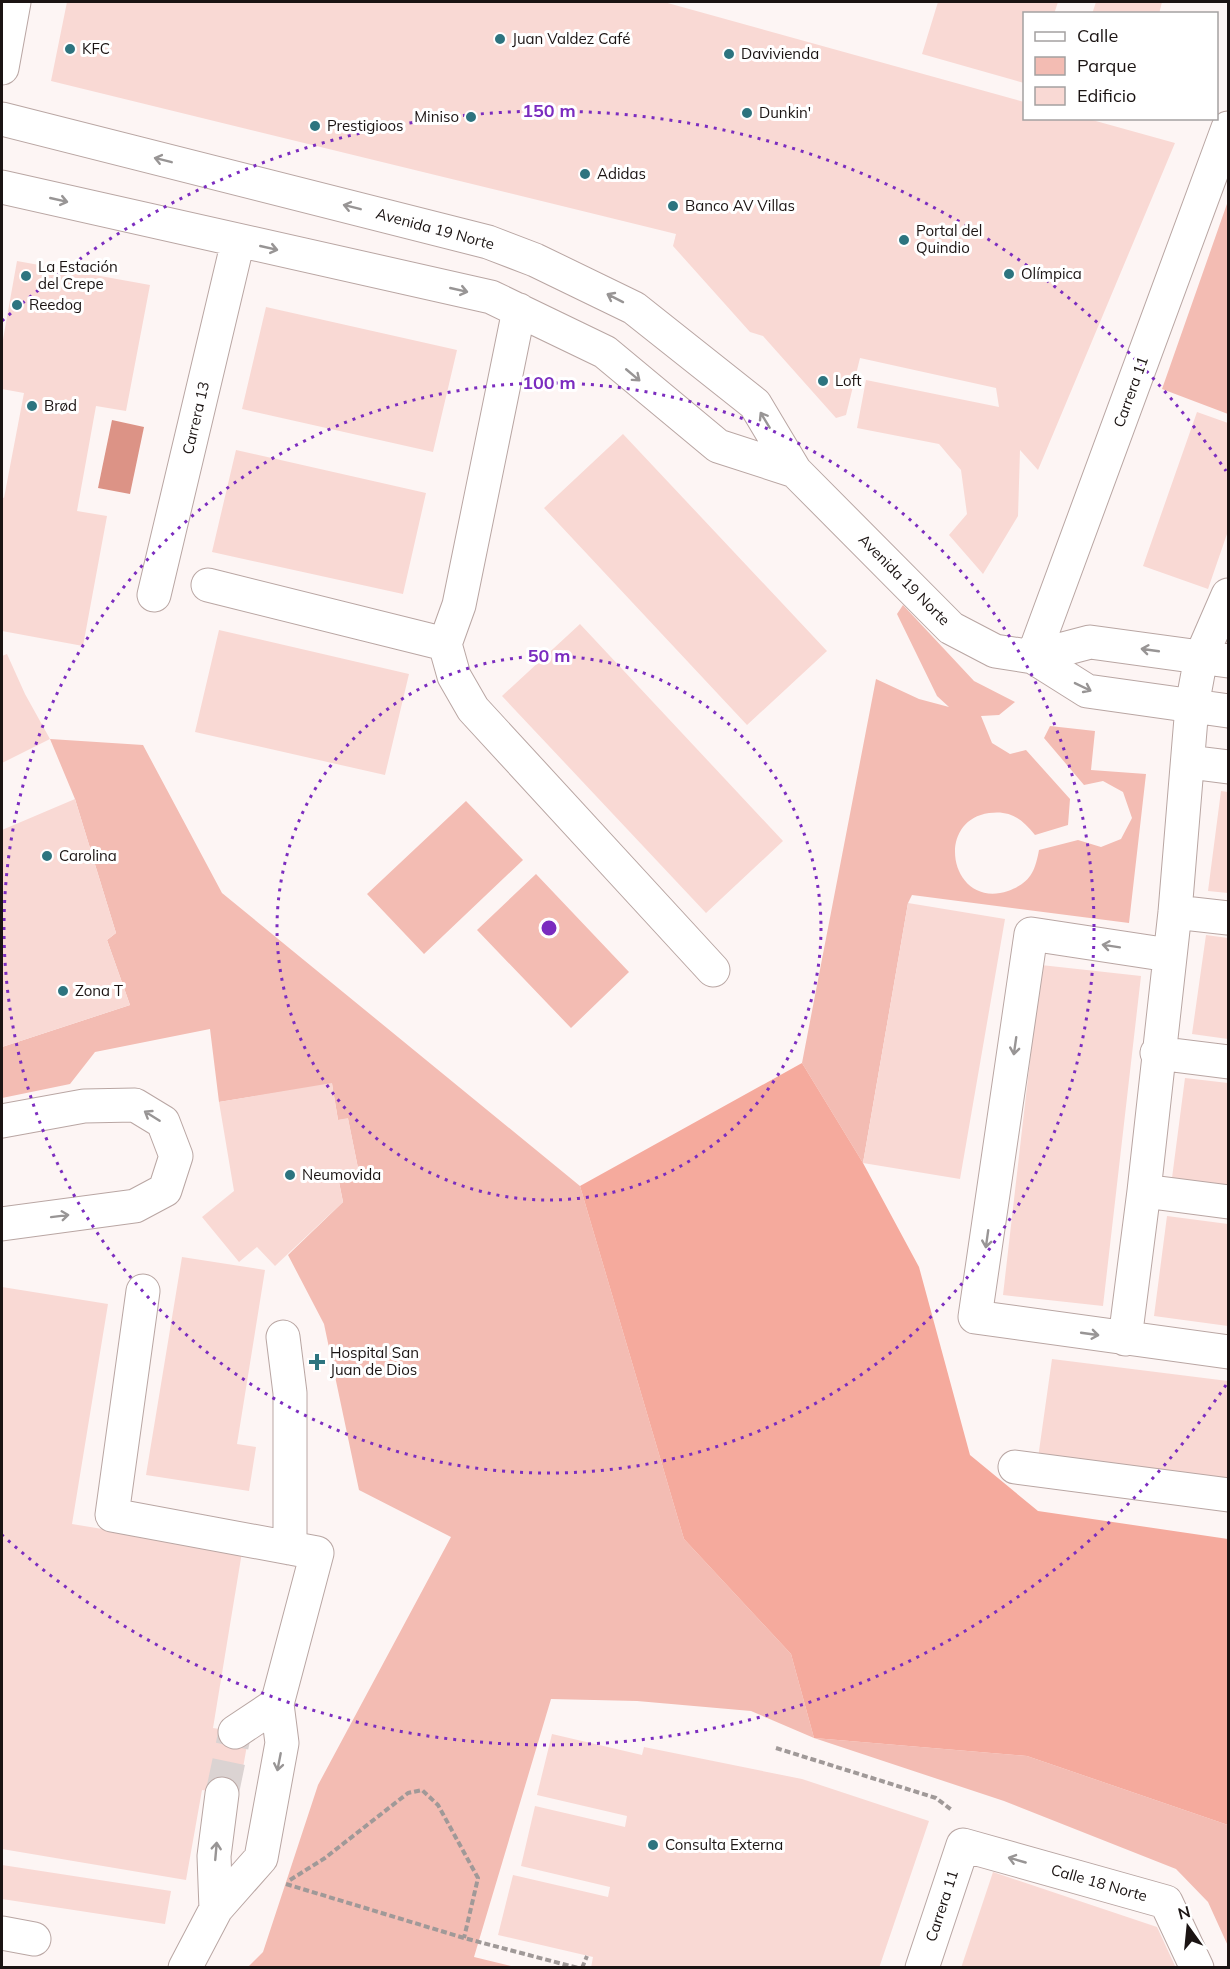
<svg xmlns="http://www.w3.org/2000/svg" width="1230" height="1969" font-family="Mulish,sans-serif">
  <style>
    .green { fill: #f3bcb3 }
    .forest { fill: #f5aa9d }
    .water { fill: #dc9386 }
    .building { fill: #f9d9d4 }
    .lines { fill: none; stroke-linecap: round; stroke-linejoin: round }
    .minor-tunnel { stroke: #dbd3d2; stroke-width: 33; stroke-dasharray: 33 16; stroke-linecap: butt }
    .minor-casing { stroke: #b9a6a3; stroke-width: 35 }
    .major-casing { stroke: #b9a6a3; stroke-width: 35 }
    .path { stroke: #a09998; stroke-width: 4; stroke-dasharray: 6 3; stroke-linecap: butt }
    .minor { stroke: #fff; stroke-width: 33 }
    .major { stroke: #fff; stroke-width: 33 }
    .oneway { stroke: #989595 }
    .ring { fill: none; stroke: #7b2cbf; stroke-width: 3; stroke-dasharray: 3 6 }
    .poi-dot { fill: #2d747f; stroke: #fff; stroke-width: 2 }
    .labels { text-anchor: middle; stroke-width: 6; stroke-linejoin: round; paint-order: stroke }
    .poi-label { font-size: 15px; fill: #1b1413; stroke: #fff; text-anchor: start }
    .street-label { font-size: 15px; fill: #1b1413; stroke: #fff }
    .centre { fill: #7b2cbf; stroke: #fff; stroke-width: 3 }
    .ring-label { font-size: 18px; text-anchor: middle; font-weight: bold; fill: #7b2cbf; stroke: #fff; stroke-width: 6; stroke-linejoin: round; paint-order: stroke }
  </style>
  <rect width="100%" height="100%" fill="#fdf5f4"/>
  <path class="green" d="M1228,201V414L1162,389Z
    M903,605L974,681L1015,702L999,715L981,716L992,743L1010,754L1026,750L1070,799L1068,825L1035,835C1022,819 1011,810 989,813C933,821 951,910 1008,891C1030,883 1035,872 1039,850L1078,840L1101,847L1121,839L1132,818L1123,792L1103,781L1084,785L1044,738L1050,726L1095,731L1091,770L1146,774L1129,923L912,895L908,903L863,1163L802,1063L876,679L919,699L949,707L937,696L897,614Z
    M50,739L143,745L222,893L580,1186L684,1539L791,1654L814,1738L1027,1756L1228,1825V1946L1208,1902L1176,1869L1004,1801L814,1738L751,1711L637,1701L551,1699L474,1957L515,1967H248L263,1952L318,1785L451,1537L359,1490L324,1324L288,1255L343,1202L338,1177L359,1173L348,1119L338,1120L332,1084L219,1102L210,1029L95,1052L70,1084L2,1098V1047L130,1005L107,940L116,933L75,799Z
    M466,801L523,860L424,954L367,894Z
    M536,874L629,972L571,1028L477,930Z"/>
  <path class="forest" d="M802,1063L863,1163L919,1267L970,1455L1038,1511L1228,1539V1825L1027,1756L814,1738L791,1654L684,1539L580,1186Z"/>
  <path class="water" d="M112,420L144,427L130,494L98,488Z"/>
  <path class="building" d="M67,2H664L1024,102V118H1085L1175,143L1038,470L1020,450L1018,516L983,574L949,535L967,514L961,470L939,444L857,428L866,380L999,407L996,388L860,358L846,415L836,418L763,336L750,332L673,246L676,234L51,81Z
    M938,2L958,3L1058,2L1054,14H1024V83L922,54Z
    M1096,2H1162L1159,14H1092Z
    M17,261L150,285L126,411L96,406L77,511L107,516L83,646L2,631V497L4,498L24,393L2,389V345Z
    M266,307L457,350L433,452L242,409Z
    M1197,412L1228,423V531L1208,589L1143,566Z
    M623,434L827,651L747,725L544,508Z
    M236,450L426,493L403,594L212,552Z
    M580,624L783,841L706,913L502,696Z
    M219,630L409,674L385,775L195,732Z
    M7,654L25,694L50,739L2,763V656Z
    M1221,791L1228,792V893L1208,891Z
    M75,799L116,933L107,940L130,1005L2,1047V830Z
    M908,903L1005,919L960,1179L863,1163Z
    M1206,935L1228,938V1039L1192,1034Z
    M1041,965L1141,976L1103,1306L1003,1295Z
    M1185,1078L1228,1083V1185L1172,1178Z
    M332,1083L338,1120L348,1118L359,1173L338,1177L343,1202L275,1266L257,1247L239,1262L202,1217L234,1191L219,1102Z
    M1167,1216L1228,1224V1326L1154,1316Z
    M182,1257L265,1270L237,1444L256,1447L249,1491L146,1475Z
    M2,1287L108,1304L72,1524L242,1552L213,1728L249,1734L238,1796L202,1790L186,1880L2,1849Z
    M1052,1359L1228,1381V1483L1038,1458Z
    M552,1734L642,1755L644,1747L802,1779L929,1821L879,1968H591L593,1957L498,1935L513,1875L608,1897L610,1887L521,1866L535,1806L625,1827L627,1816L537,1795Z
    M2,1865L171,1891L165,1924L2,1899Z
    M993,1872L1157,1927L1176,1968H961Z"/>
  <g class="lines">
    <path class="minor-tunnel" d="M222,1794L235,1732"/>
    <g class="minor-casing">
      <path id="minor" d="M2,119L488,242L535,260L634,308L755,404L795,471L951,628L995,651L1033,657L1090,642L1228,661
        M2,187L491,297L605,352L718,446L795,471
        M519,310L459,605L445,644L454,676L473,709L713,970
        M208,585L445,644
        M154,595L238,241
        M1033,657L1228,128
        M1033,657L1087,691L1228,711
        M1189,762L1228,767
        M1175,912L1228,918
        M1169,955L1031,934L975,1317L1228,1352
        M1157,1053L1228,1062
        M2,1121L84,1106L135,1105L163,1122L176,1156L165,1190L135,1206L2,1224
        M1144,1191L1228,1202
        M143,1291L112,1515L317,1553L277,1704L282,1743L261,1858L216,1909L185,1968
        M283,1337L290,1393V1548
        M1125,1339L1144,1191L1175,912L1192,706L1201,657L1228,595
        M1015,1467L1228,1495
        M235,1732L277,1704
        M216,1909L214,1856L222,1794
        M2,1933L34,1939
        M922,1968L963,1845L1166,1902L1197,1968"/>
    </g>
    <g class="major-casing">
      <path id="major" d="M2,68L14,2"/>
    </g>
    <path class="path" d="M776,1748L936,1798L953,1811
      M290,1880L325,1858L408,1793L422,1790L438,1805L478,1878L464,1938
      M286,1884L464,1938L578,1968
      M582,1968L587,1956"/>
    <use href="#minor" class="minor"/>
    <use href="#major" class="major"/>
  </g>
  <defs><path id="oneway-shaft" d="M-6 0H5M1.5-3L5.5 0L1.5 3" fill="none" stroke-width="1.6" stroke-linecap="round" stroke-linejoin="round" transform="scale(1.5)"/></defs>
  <g class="oneway">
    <use href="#oneway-shaft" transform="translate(163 160) rotate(-166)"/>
    <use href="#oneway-shaft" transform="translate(59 200) rotate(13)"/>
    <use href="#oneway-shaft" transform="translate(352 207) rotate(-166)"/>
    <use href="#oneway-shaft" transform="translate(269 248) rotate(13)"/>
    <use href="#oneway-shaft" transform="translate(459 290) rotate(13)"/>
    <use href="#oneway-shaft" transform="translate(615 298) rotate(-153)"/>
    <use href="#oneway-shaft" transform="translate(633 375) rotate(40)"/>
    <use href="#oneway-shaft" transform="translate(765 420) rotate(-121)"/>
    <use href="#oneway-shaft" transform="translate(1150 650) rotate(-172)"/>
    <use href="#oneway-shaft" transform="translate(1083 687) rotate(26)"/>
    <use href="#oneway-shaft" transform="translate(1111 946) rotate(-171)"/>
    <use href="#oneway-shaft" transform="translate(1015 1046) rotate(98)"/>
    <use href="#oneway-shaft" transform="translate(152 1116) rotate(-148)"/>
    <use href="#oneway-shaft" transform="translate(60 1216) rotate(-7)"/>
    <use href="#oneway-shaft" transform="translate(987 1239) rotate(98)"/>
    <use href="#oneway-shaft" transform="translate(1090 1334) rotate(8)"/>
    <use href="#oneway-shaft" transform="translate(279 1762) rotate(101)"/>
    <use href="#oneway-shaft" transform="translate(216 1851) rotate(-85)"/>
    <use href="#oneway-shaft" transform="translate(1017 1860) rotate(-164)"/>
  </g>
  <g class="ring">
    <circle cx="549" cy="928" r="272"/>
    <circle cx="549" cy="928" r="545"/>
    <path d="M1226 1385A817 817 0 0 1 2 1535M2 321A817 817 0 0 1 1226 471"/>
  </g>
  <g class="poi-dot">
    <circle cx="500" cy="39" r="6"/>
    <circle cx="70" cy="49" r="6"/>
    <circle cx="729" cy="54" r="6"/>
    <circle cx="747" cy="113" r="6"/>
    <circle cx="471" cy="117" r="6"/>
    <circle cx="315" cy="126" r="6"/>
    <circle cx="585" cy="174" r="6"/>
    <circle cx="673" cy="206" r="6"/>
    <circle cx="904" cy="240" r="6"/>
    <circle cx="1009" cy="274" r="6"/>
    <circle cx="26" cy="276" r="6"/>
    <circle cx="17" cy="305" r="6"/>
    <circle cx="823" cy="381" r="6"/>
    <circle cx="32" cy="406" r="6"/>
    <circle cx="47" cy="856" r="6"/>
    <circle cx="63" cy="991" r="6"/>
    <circle cx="290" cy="1175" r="6"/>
    <path d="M314 1353h6v6h6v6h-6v6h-6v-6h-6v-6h6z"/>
    <circle cx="653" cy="1845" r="6"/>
  </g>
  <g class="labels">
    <g class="poi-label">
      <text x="512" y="44">Juan Valdez Café</text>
      <text x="82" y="54">KFC</text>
      <text x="741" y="59">Davivienda</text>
      <text x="759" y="118">Dunkin'</text>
      <text x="459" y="122" text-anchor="end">Miniso</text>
      <text x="327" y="131">Prestigioos</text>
      <text x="597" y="179">Adidas</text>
      <text x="685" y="211">Banco AV Villas</text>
      <text x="916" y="236">Portal del<tspan x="916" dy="17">Quindio</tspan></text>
      <text x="38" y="272">La Estación<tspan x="38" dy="17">del Crepe</tspan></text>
      <text x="1021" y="279">Olímpica</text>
      <text x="29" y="310">Reedog</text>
      <text x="835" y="386">Loft</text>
      <text x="44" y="411">Brød</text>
      <text x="59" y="861">Carolina</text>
      <text x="75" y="996">Zona T</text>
      <text x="302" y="1180">Neumovida</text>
      <text x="330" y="1358">Hospital San<tspan x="330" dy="17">Juan de Dios</tspan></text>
      <text x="665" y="1850">Consulta Externa</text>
    </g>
    <g class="street-label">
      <text transform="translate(435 229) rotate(15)" y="5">Avenida 19 Norte</text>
      <text transform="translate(1131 392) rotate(-70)" y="5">Carrera 11</text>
      <text transform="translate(196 418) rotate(-77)" y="5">Carrera 13</text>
      <text transform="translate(904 580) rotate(45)" y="5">Avenida 19 Norte</text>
      <text transform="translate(1099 1883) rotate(16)" y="5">Calle 18 Norte</text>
      <text transform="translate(942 1906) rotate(-72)" y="5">Carrera 11</text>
    </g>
  </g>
  <circle cx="549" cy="928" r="9" class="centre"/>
  <g class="ring-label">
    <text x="549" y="117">150 m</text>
    <text x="549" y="389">100 m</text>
    <text x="549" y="662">50 m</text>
  </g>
  <rect width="1230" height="1969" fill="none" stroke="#1b1413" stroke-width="6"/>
  <rect x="1023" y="12" width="195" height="108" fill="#ffffff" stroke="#a4a1a1" stroke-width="1.5"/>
  <rect x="1035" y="32" width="30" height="9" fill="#ffffff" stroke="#a4a1a1" stroke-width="1.5"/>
  <text x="1077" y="42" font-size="18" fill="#1b1413">Calle</text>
  <rect x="1035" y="57" width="30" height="18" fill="#f3bcb3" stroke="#a4a1a1" stroke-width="1.5"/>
  <text x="1077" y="72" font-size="18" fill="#1b1413">Parque</text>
  <rect x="1035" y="87" width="30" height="18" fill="#f9d9d4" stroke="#a4a1a1" stroke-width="1.5"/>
  <text x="1077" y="102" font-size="18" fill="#1b1413">Edificio</text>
  <g transform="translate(1188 1927) rotate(345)" stroke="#ffffff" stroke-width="4.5" paint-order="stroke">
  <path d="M0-4.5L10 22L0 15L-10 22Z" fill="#1b1413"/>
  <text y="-9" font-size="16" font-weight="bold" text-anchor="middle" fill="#1b1413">N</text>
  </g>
</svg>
